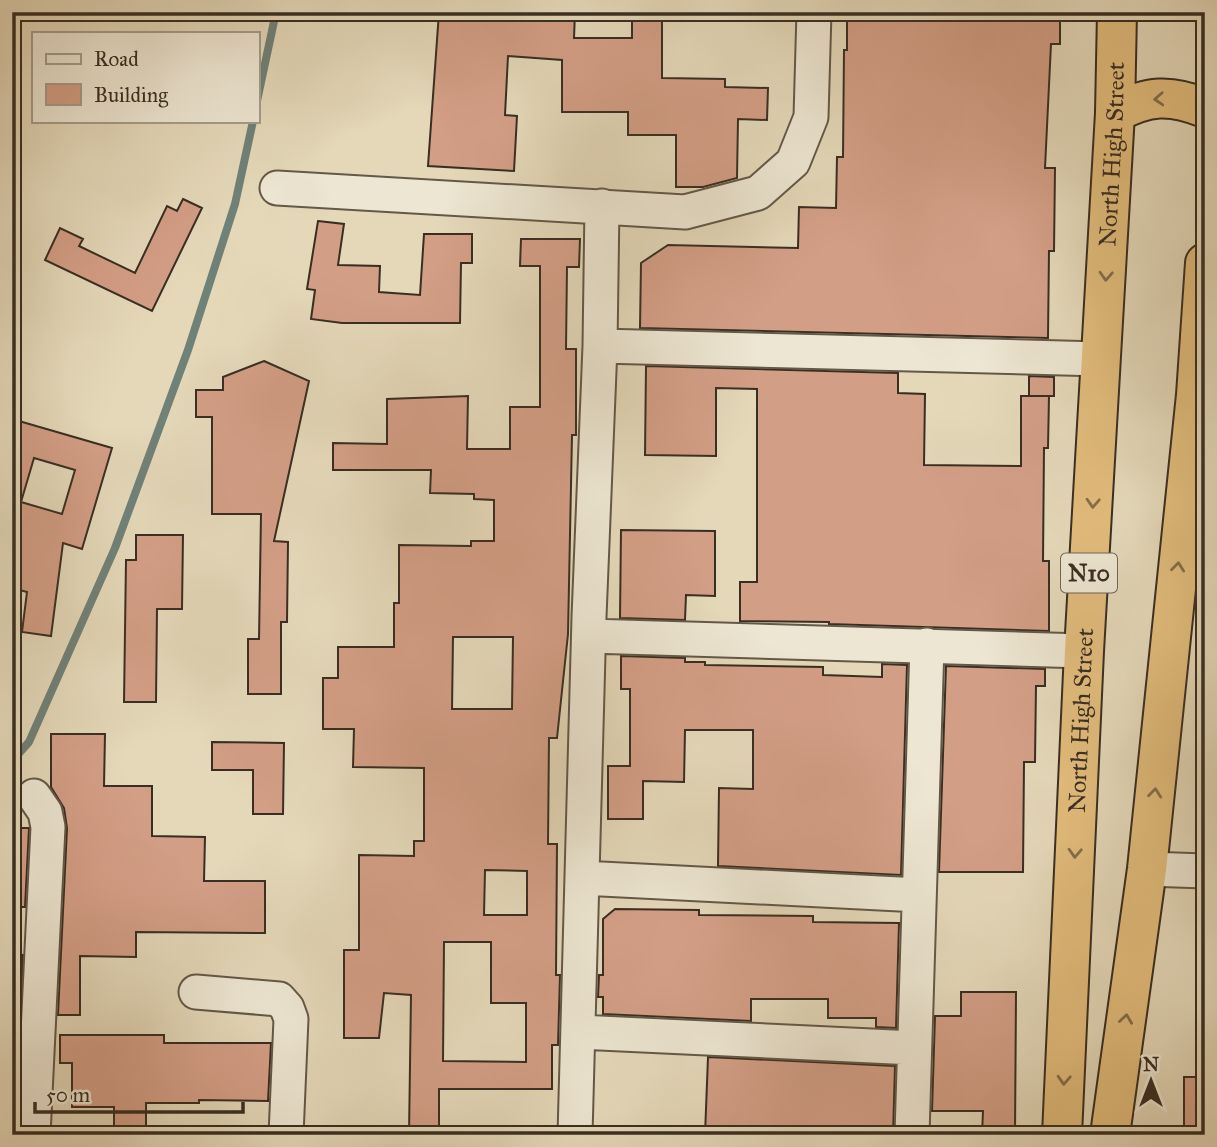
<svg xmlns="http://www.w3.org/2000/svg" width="1217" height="1147" font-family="'IM FELL Great Primer',serif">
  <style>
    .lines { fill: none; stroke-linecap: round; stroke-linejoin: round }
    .stream { stroke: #708178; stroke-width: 8 }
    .building { fill: #d39e86; stroke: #392e22; stroke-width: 2; fill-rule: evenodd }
    .street-casing { stroke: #645848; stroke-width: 37 }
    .highway-casing { stroke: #392e22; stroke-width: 42 }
    .street { stroke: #ede6d2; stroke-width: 33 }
    .highway { stroke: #e2bc7c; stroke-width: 38 }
    .oneway { stroke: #856e4a }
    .labels { text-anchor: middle; stroke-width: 5; stroke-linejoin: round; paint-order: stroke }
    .shield { fill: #ede6d2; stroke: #6f6557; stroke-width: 2 }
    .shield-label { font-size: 23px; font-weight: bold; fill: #392e22 }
    .street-label { font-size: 24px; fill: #392e22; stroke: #ede6d2 }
  </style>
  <rect width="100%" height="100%" fill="#e4d8b9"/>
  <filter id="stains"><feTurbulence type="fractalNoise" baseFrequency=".00286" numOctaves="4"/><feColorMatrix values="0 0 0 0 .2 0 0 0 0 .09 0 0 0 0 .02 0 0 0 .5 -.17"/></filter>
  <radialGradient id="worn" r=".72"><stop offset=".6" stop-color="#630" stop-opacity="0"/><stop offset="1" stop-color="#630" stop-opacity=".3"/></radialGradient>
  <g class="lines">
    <path class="stream" d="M257,101L276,12
      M12,761L29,742L115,548L188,350L235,204L253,121"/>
  </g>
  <path class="building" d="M439,12H575L574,38H632V12H662V78L725,79V87L768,88L767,120L738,119L737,178L703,187H676V135H628V112H562V60L508,56L505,115L517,116L514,171L428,166Z
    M847,12H1060V44H1051L1045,168H1055L1054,251H1049L1048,338L640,328L641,263L668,245L798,248L799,207L836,208L837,157H843L844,50H847Z
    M183,199L202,208L152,311L45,260L60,228L83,239L79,246L135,273L167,206L177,211Z
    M318,221L344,224L338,265L380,266L379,292L420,295L424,234H472V263H461L460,323H342L311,319L315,290L307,289Z
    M521,239H580L579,267H567L566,349H576V435H572L568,634L557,738H549L548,844H557L556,975H560L558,1045H552V1089H439V1135H409L411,995L384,993L379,1038H344V950H359V855L414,856V841H424V768L353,767L354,729H323V678H338V647H394V603H399V545L471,546V541H494V500L474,499V494L430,493L431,470H333V443L387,444V399L468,396L467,449H510V407H540V266H520ZM453,637H513L512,709H452ZM485,870L527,871V915H484ZM444,942H491V1003H526V1062L443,1061Z
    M264,361L309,381L274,541L288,542L287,622H281V694H248V639H259L261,514H212V417H196V390H223V377Z
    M646,366L898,373V393L925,394L924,465L1021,466V396H1049L1048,448H1044L1043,561H1049V631L829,624V622L740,621V582H757V389L716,388V456L645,455Z
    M1029,376L1054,377V396H1029Z
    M12,419L112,448L82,549L63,543L51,636L22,632L27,592L12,588ZM34,458L75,470L62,514L21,502Z
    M621,530L715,531V596L686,595L685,620L620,618Z
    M136,535H183L182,609H157L156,702H124L126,560H136Z
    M621,656L685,658V662H705V665L823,667V675L882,677V664L907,665L901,875L718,866L719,788L753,789V730H685L684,782L643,781V819H608V766H630V689H621Z
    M946,666L1045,669V686H1036L1035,762H1024L1023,872H939Z
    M51,734H105L104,786H152V836L205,837L204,881H265V933L136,932V957L80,956V1015H58L67,828L64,808L51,787Z
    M212,742L284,743L283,814H253V770H212Z
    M12,828H29L25,907H12Z
    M615,909L699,910V915L813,916V922L899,923L896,1028L876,1027V1018H828V999H751V1021L603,1014V997H598L599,975H603V919Z
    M12,955H23L20,1014H12Z
    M961,992H1016L1015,1135H982L983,1111H932L935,1016H961Z
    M60,1035H164V1043H271L268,1101L199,1100V1103H146V1128L114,1127V1107H72V1063H60Z
    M708,1057L895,1066L893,1135H705Z
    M1184,1077H1205V1135H1184Z"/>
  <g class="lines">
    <g class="street-casing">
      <path id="street" d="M277,188L685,212L758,193L793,162L811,117L814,12
        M600,346L1101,359
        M589,636L1084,651
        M1147,869L1205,871
        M582,878L919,895
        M196,992L279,999L287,1008L291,1019L286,1135
        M579,1032L914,1048
        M33,1135L48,827L45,812L34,796
        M575,1135L589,617L600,346L602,206
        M912,1135L927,645"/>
    </g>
    <g class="highway-casing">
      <g id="highway">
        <path d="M1115,113C1148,95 1170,94 1205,108"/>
        <path id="s1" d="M1062,1135L1084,651L1115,113L1117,12"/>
        <path d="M1110,1135L1147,869L1196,395L1205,263"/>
      </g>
    </g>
    <use href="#street" class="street"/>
    <use href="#highway" class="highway"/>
  </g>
  <defs><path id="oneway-chevron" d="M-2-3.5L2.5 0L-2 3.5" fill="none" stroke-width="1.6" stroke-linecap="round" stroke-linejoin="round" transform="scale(1.75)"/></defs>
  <g class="oneway">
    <use href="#oneway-chevron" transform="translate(1159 99) rotate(177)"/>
    <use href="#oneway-chevron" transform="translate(1106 276) rotate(93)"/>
    <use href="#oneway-chevron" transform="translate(1093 503) rotate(93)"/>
    <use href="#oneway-chevron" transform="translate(1178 567) rotate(-84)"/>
    <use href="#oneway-chevron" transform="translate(1155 793) rotate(-84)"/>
    <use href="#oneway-chevron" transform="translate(1075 853) rotate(93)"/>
    <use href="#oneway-chevron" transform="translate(1126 1019) rotate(-82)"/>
    <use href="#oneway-chevron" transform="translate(1064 1080) rotate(93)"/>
  </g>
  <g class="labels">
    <rect class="shield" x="1061" y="553.5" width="56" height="39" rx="5"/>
    <g class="shield-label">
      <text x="1089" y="581">N10</text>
    </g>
    <g class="street-label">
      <text dy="8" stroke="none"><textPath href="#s1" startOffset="982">North High Street</textPath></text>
      <text dy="8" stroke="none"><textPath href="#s1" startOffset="415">North High Street</textPath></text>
    </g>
  </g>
  <rect width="1217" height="1147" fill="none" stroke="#e4d8b9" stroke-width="42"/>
  <rect x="14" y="14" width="1189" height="1119" fill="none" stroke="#392e22" stroke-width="3.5"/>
  <rect x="21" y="21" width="1175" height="1105" fill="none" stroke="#392e22" stroke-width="2"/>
  <rect x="32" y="32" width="228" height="91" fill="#ede6d2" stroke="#a59c8c" stroke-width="2"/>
  <rect x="46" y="54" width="35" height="10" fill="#ede6d2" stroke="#a59c8c" stroke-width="2"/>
  <text x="94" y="66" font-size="21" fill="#392e22">Road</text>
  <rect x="46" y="84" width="35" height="21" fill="#d39e86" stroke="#a59c8c" stroke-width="2"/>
  <text x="94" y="102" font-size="21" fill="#392e22">Building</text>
  <g transform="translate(1151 1081)" stroke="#ede6d2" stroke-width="5" paint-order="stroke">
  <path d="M0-5L12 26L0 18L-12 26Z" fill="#392e22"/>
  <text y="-10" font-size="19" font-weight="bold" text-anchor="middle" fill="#392e22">N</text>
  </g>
  <path d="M35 1102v10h208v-10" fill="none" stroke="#392e22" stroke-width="3.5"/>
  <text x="46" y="1102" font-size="21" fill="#392e22" stroke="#ede6d2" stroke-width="5" paint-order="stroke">50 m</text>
  <rect width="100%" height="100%" filter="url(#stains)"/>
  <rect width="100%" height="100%" fill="url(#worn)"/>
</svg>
